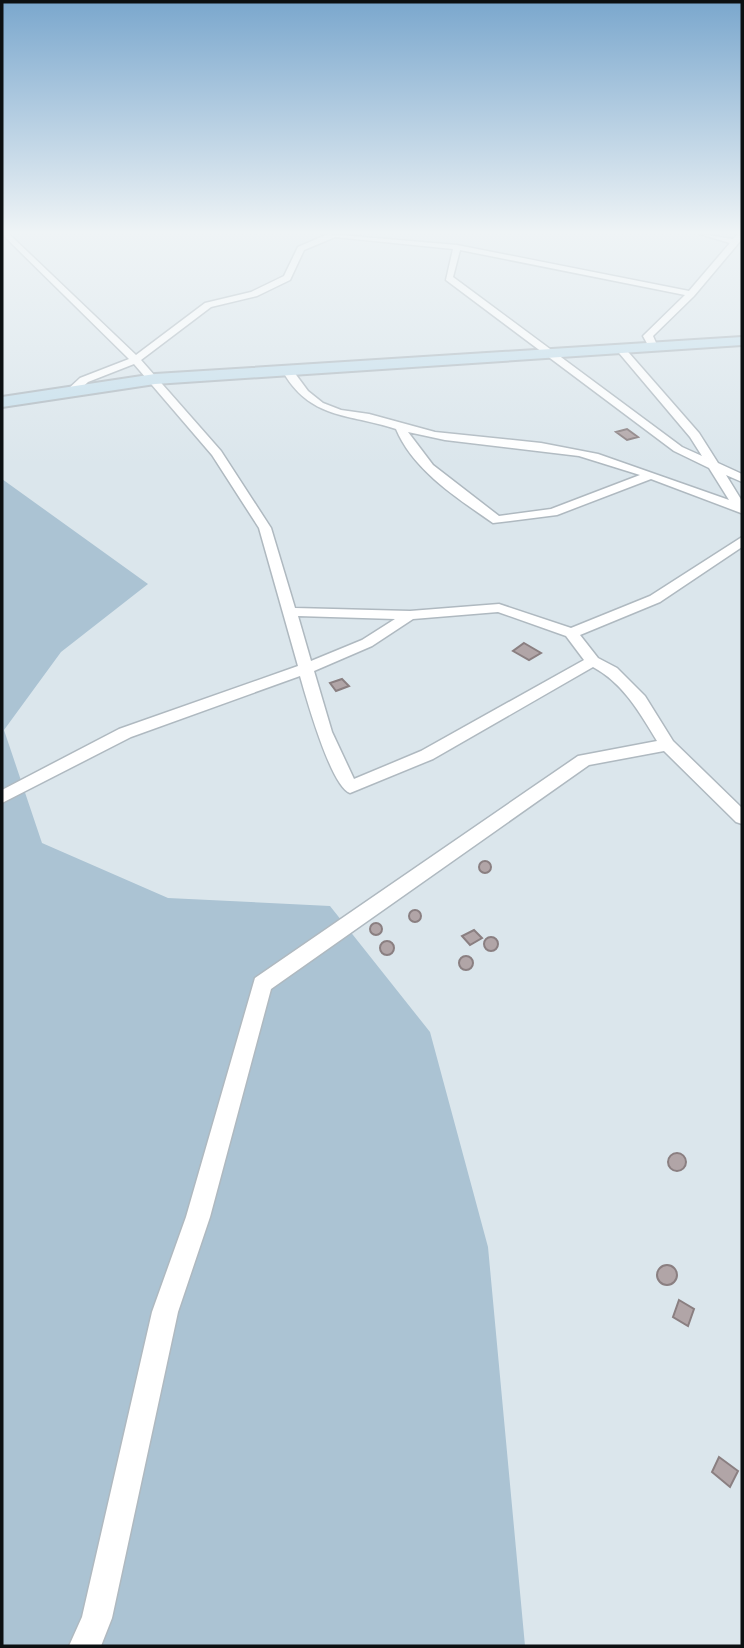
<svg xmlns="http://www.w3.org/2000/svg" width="744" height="1648" font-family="Montserrat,sans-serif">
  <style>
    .green { fill: #abc3d3 }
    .building { fill: #b1a5a7; stroke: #8a7f81; stroke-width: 2 }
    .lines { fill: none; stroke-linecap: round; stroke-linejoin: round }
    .minor-casing { stroke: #afb9c0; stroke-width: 3 }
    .secondary-casing { stroke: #afb9c0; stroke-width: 4 }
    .minor { fill: #fff; fill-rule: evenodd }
    .secondary { fill: #c6dfec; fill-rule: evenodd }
  </style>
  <rect width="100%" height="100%" fill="#dbe6ec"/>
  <path class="green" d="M2,479L148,584L61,652L4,730L42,843L168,898L330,906L430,1032L488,1247L525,1646H2Z"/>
  <path class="building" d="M627,429L638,437L627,440L616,432Z
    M524,643L541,653L529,660L513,651Z
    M342,679L349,686L336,691L330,683Z
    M479 867a6 6 0 1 1 12 0a6 6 0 1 1-12 0Z
    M409 916a6 6 0 1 1 12 0a6 6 0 1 1-12 0Z
    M370 929a6 6 0 1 1 12 0a6 6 0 1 1-12 0Z
    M474,930L482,938L470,945L462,936Z
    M484 944a7 7 0 1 1 14 0a7 7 0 1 1-14 0Z
    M380 948a7 7 0 1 1 14 0a7 7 0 1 1-14 0Z
    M459 963a7 7 0 1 1 14 0a7 7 0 1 1-14 0Z
    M668 1162a9 9 0 1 1 18 0a9 9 0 1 1-18 0Z
    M657 1275a10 10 0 1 1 20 0a10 10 0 1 1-20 0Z
    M679,1300L694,1309L688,1326L673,1317Z
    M719,1457L738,1471L730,1487L712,1472Z"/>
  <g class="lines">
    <g class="minor-casing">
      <path id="minor" d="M2,234H9L136,355L205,303L251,292L284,276L298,247L328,234L457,245L689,291L730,243L700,234L733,239L738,234H742V239L694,296L653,336L657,345L652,348L649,347L643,336L685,295L460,250L453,277L682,447L702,456L690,437L614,347L622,345L699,433L718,463L742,474V482L726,475L742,501L741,513L651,479L557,515L493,523C457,498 413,470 396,429C348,413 310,420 282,370L283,368H291L308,391L323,403L341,410L369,414L435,432L541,443L598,454L729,500L709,468L674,451L446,280L453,249L335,237L304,250L290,280L257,296L211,307L141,360L221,451L271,528L295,608L410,611L499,604L571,628L650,596L742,537V547L660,602L580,635L598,658L617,668L645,696L673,741L742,808V824L736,822L664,751L589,765L271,989L210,1217L178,1312L112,1618L101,1646H69L82,1617L152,1312L186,1217L255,978L578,756L657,741C640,713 623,683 593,667L433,759L350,793C331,787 306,697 300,676L131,737L2,803V790L119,729L298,666L259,528L212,455L134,364L88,382L74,395H66V391L80,378L129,359ZM408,432L445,440L579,456L640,475L551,509L499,516L433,465ZM498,612L566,636L584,660L421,751L354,779L332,732L314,671L372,646L413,619ZM298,616L395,619L362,640L311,661Z"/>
    </g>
    <g class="secondary-casing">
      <path id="secondary" d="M742,337V345L155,384L2,407V397L155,374Z"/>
    </g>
    <use href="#minor" class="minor"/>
    <use href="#secondary" class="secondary"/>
  </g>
  <linearGradient id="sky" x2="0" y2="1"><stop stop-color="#7aa7cd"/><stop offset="0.5" stop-color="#eff4f6"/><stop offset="1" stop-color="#eff4f6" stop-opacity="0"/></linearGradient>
  <rect width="744" height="465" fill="url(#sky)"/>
  <rect width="744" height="1648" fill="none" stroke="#0c1012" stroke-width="7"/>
</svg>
